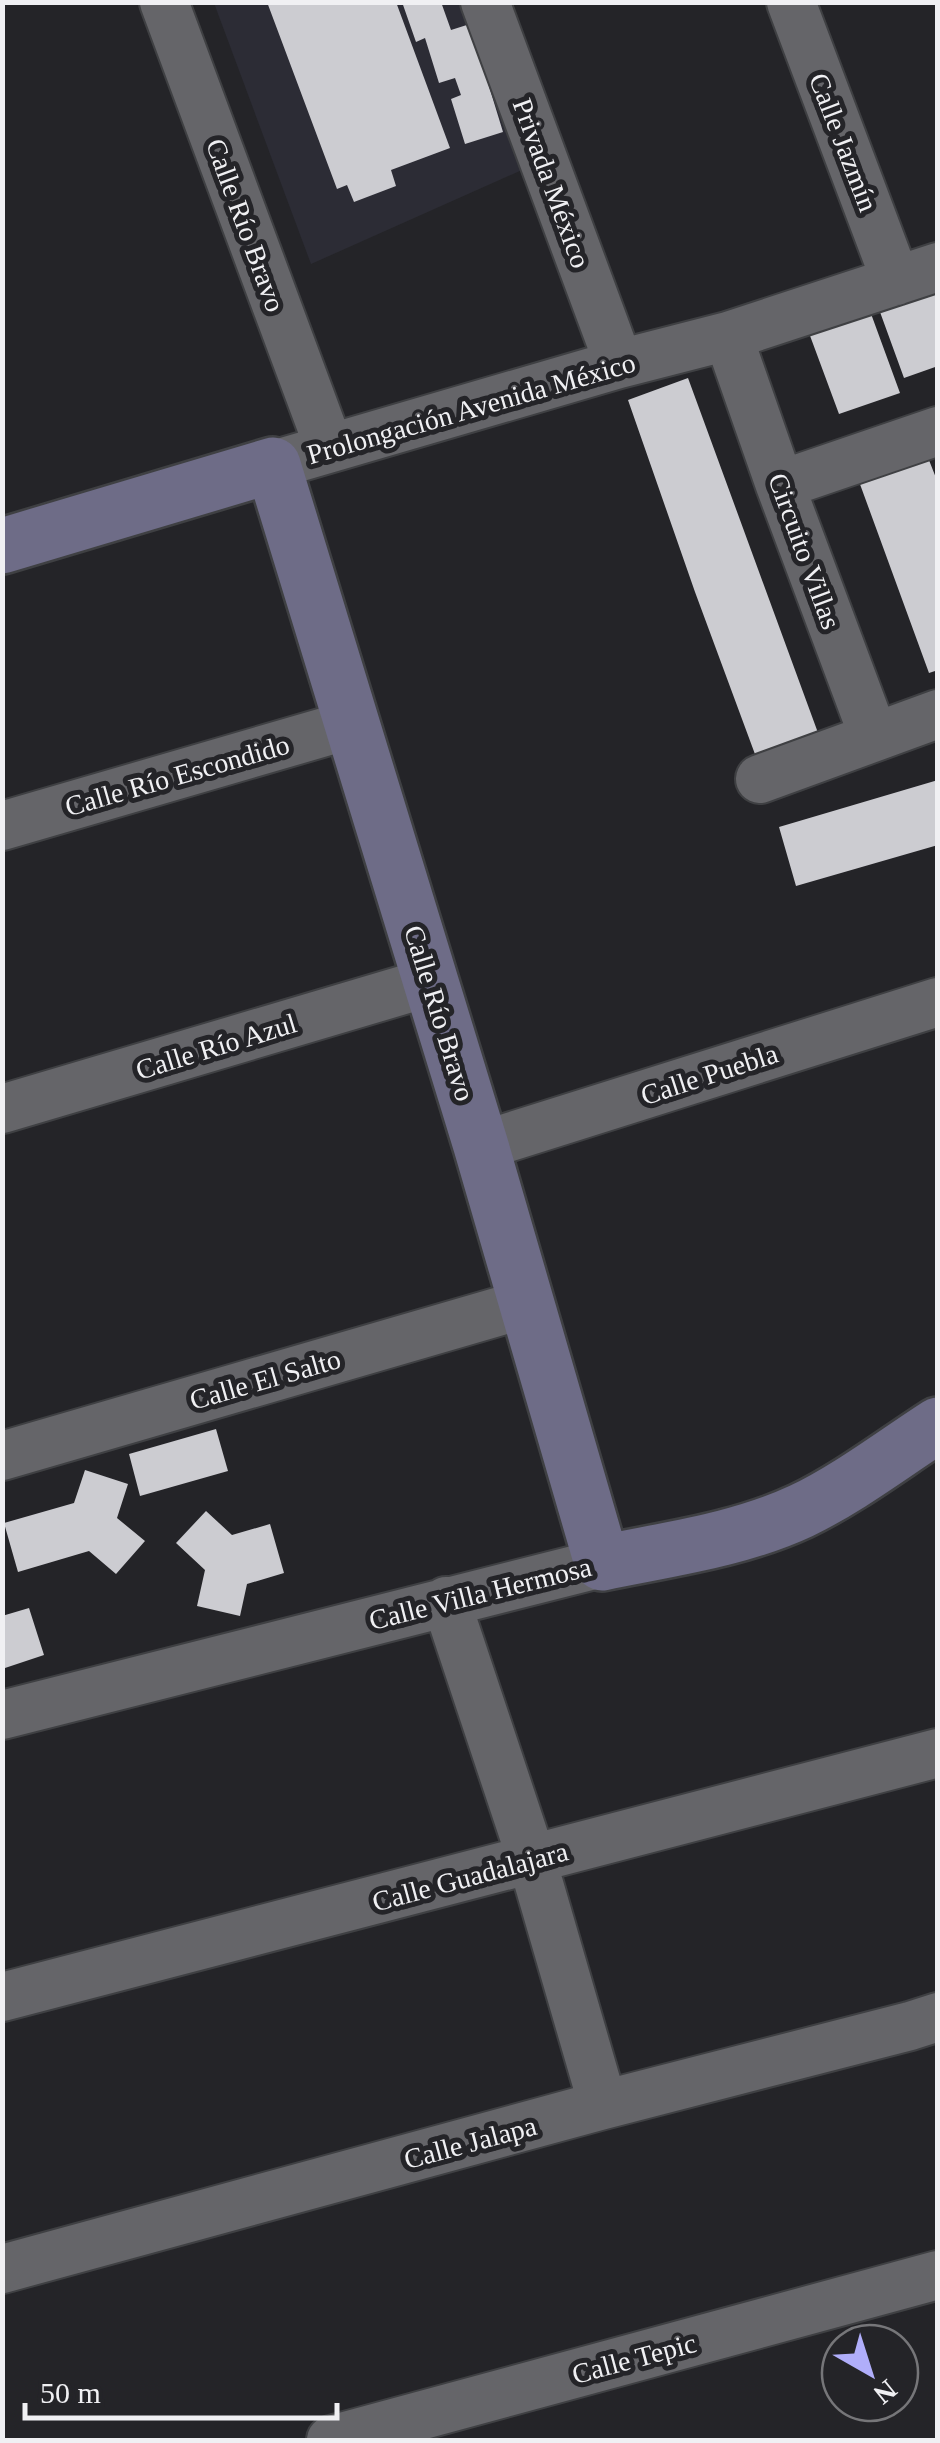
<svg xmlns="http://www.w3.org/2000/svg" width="940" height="2443" font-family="Georgia,serif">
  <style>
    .built { fill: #2c2c35 }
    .building { fill: #ccccd1 }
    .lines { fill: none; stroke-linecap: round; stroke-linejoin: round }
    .street-casing { stroke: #3f4043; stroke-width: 52 }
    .secondary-casing { stroke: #3f4043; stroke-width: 60 }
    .street { stroke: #656569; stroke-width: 48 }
    .secondary { stroke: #6e6c87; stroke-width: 55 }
    .labels { text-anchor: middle; stroke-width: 10; stroke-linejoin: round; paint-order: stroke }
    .street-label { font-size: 28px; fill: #f0f0f3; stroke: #242428 }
  </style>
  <rect width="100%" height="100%" fill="#242428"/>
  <path class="built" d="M214,3H463L522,170L311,264Z"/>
  <path class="building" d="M267,2H396L450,148L391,170L396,186L354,202L347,185L337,189Z
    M402,2H441L451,30L470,24L503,132L465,144L451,99L461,95L455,78L439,83L425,38L416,42Z
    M938,290V366L904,378L880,312Z
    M870,311L900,393L839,414L809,333Z
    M688,378L821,741L759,765L695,592L628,400Z
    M925,450L938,483V670L929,673L857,476Z
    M938,780V845L796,886L779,827Z
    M216,1429L228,1471L140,1496L129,1454Z
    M85,1470L128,1484L117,1518L145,1541L116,1574L89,1551L18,1572L4,1523L74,1503Z
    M206,1511L232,1535L270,1524L284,1573L247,1584L240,1616L197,1606L205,1570L176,1543Z
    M29,1608L44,1655L2,1669V1616Z"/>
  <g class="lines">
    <g class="street-casing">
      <path id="street" d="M164,2L329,447
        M485,2L619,364
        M791,2L896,281
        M728,336L780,485L874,737
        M273,465L619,364L728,336L938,267
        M780,485L938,431
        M760,779L938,714
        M2,826L352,724
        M2,1109L430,982
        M481,1146L938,1002
        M2,1456L528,1303
        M446,1601L532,1860L603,2105
        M2,1715L602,1563
        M2,1997L938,1753
        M2,2269L603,2105L910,2026L938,2017
        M331,2440L938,2275"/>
    </g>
    <g class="secondary-casing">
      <path id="secondary" d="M2,546L273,465L481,1146L602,1563C669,1549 739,1540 801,1511C849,1488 893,1454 938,1425"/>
    </g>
    <use href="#street" class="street"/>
    <use href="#secondary" class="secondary"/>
  </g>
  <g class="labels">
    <g class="street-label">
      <text transform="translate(844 142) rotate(69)" y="10">Calle Jazmín</text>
      <text transform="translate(552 183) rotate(70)" y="10">Privada México</text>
      <text transform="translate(246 225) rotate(70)" y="10">Calle Río Bravo</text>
      <text transform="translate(471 408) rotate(-16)" y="10">Prolongación Avenida México</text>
      <text transform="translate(805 551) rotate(70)" y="10">Circuito Villas</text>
      <text transform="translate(177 775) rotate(-16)" y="10">Calle Río Escondido</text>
      <text transform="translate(440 1013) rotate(73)" y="10">Calle Río Bravo</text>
      <text transform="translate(216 1046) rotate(-17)" y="10">Calle Río Azul</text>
      <text transform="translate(709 1074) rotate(-18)" y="10">Calle Puebla</text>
      <text transform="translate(265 1379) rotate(-16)" y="10">Calle El Salto</text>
      <text transform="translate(480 1593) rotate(-14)" y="10">Calle Villa Hermosa</text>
      <text transform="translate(470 1876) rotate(-15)" y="10">Calle Guadalajara</text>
      <text transform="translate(470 2142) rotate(-15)" y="10">Calle Jalapa</text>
      <text transform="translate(634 2358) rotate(-15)" y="10">Calle Tepic</text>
    </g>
  </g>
  <rect width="940" height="2443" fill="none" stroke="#f0f0f3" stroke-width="10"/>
  <g transform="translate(870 2373) rotate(141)"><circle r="48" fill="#242428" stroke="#767679" stroke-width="2.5"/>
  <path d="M0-8L18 38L0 25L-18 38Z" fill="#b0aefa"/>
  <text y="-15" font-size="28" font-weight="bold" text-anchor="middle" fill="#f0f0f3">N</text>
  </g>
  <path d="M25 2403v15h312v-15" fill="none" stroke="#f0f0f3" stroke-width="5"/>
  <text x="40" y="2403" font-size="30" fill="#f0f0f3" stroke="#242428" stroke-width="8" paint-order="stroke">50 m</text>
</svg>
